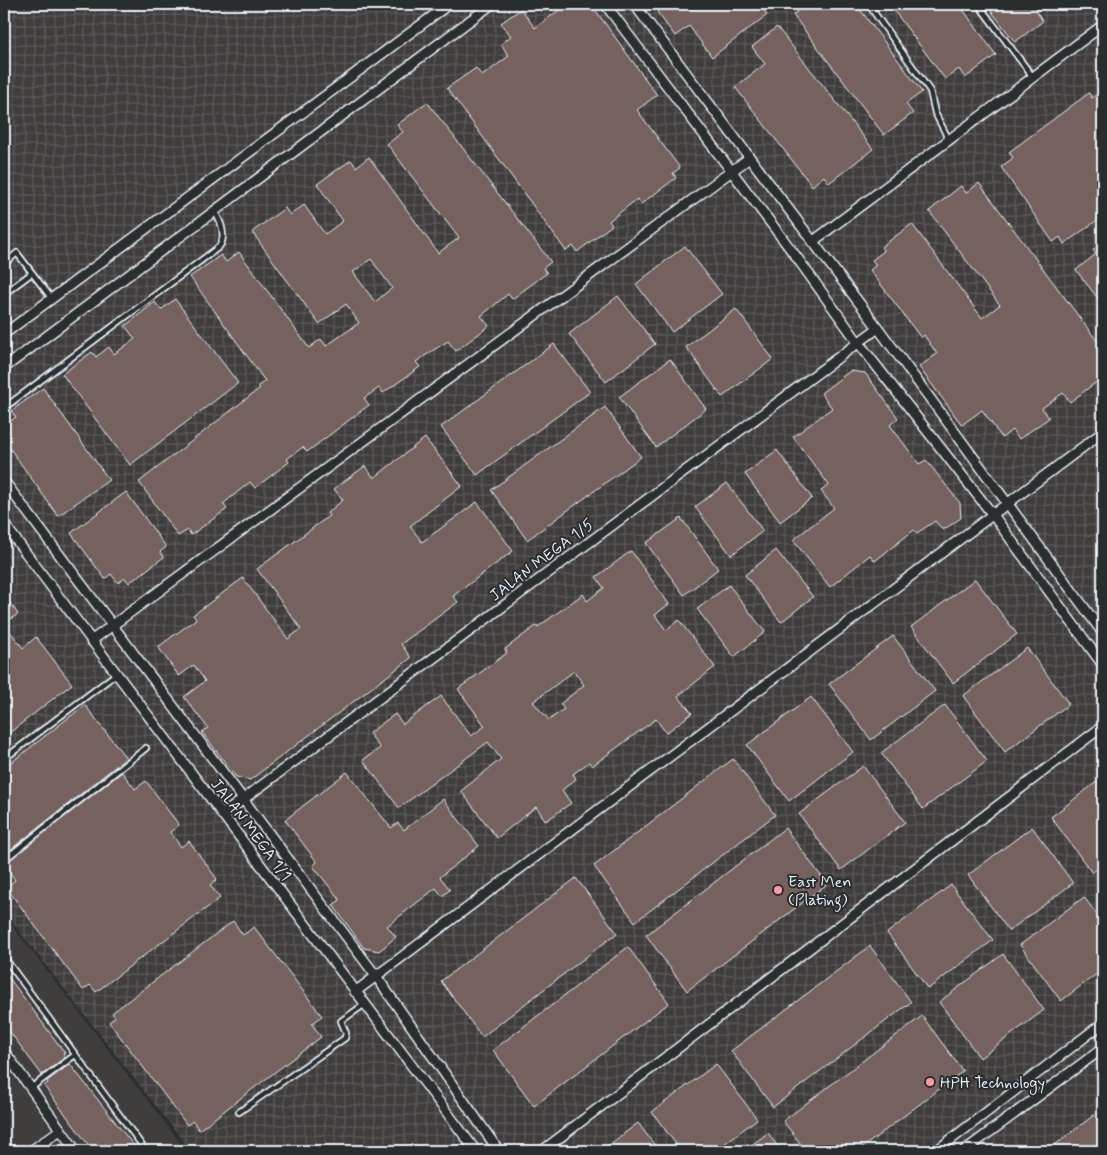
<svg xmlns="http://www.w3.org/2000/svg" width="1107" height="1155" font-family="Mynerve,sans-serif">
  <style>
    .built { fill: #403d3c }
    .industrial { fill: url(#industrial-grid) }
    .building { fill: #74625e; stroke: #e8f1f8; fill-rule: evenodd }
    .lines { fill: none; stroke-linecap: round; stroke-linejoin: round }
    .lane-casing { stroke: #e8f1f8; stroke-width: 8 }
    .street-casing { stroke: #e8f1f8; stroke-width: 12 }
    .lane { stroke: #2a2d2e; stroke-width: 4.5 }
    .street { stroke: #2a2d2e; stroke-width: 9 }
    .poi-dot { fill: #ff9aa2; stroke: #2a2d2e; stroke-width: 2 }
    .labels { text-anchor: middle; stroke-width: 4; stroke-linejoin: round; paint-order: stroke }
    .street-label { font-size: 16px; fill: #e8f1f8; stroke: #2a2d2e }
    .poi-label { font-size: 16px; fill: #e8f1f8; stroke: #2a2d2e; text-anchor: start }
  </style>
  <defs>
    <pattern id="industrial-grid" width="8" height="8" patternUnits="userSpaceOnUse" patternTransform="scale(1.25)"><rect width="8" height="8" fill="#403d3c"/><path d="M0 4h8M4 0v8" fill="none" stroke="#5c5a59"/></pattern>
  </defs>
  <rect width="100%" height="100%" fill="#2a2d2e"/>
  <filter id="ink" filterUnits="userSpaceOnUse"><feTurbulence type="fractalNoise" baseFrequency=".02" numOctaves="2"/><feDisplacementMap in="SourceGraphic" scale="10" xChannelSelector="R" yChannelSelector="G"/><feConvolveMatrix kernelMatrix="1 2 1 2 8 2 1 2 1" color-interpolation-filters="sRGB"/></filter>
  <g filter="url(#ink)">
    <path class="built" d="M4,915L187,1151H4Z"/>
    <path class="industrial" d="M4,4H1103V1151H191L4,912Z"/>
    <path class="building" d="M554,4H591L657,95L637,110L680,168L673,173L676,178L641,204L637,199L609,221L612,225L577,252L573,246L566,251L447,88L476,68L482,76L509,56L501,44L511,36L501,23L521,9L535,28L559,10Z
      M667,4H759L767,15L712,57L689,26L675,36L657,12Z
      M806,4H856L922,92L906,104L913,113L884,135L793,15Z
      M889,4H959L996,55L965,78L959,69L945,79Z
      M986,4H1046L1036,11L1043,21L1015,42Z
      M777,27L873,149L829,183L824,176L812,186L735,87L765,64L752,47Z
      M1103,89V216L1064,244L1060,237L1053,242L1001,167L1013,158L1009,152L1089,93L1092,98Z
      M427,102L551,262L543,268L547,273L512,299L508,294L481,316L489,326L456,351L448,341L432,351L416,362L420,367L383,393L379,388L364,398L369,405L307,452L303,447L287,459L289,462L255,488L250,482L223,504L227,509L191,535L188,530L178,536L139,482L260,388L258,386L265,381L190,277L221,255L226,262L239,252L309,348L321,339L326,346L359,323L346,304L319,324L252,232L285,208L290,215L304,205L325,234L343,221L317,184L351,160L356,167L369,157L438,253L459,238L387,144L403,132L397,125ZM371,259L392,288L375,302L353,272Z
      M979,183L1103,349V369L1099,372L1103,377L1070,402L1063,393L1042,408L1049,418L1019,439L1012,430L1002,438L982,410L962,425L919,367L937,354L924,335L921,338L870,270L876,265L872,260L884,251L881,247L912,224L982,318L1000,305L929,211L961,186L966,193Z
      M1103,242V305L1076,270L1096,254L1093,250Z
      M685,246L722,294L672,332L636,284Z
      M618,296L655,344L606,382L569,334Z
      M175,299L238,383L130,465L62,374L92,352L96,357L109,347L114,354L135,339L125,326L155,302L161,310Z
      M736,309L773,359L722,397L686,347Z
      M554,344L590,392L477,475L441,427Z
      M670,359L706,409L656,447L619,397Z
      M850,371L865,373L898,418L890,425L919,464L926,460L960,503L961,518L943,530L935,521L917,533L914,530L875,561L870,555L830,587L793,540L834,508L821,491L829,485L793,437L832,408L821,393Z
      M43,388L109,480L58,516L4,440V435L9,432L4,426L16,417L11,411Z
      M605,407L641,457L527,540L491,490Z
      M425,438L462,486L410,526L422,542L477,502L513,551L453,596L458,602L401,644L411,658L250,780L236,777L202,732L208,728L184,697L205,681L194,665L179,676L158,647L196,619L193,615L243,578L288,639L301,629L257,569L329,516L327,513L343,500L334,489L365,466L374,478Z
      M777,450L812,498L780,522L745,474Z
      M727,483L763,531L731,555L695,507Z
      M126,492L166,547L160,552L164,557L129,583L125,578L118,583L111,574L105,579L71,533Z
      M681,518L718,569L684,595L646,543Z
      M776,550L813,597L781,622L745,575Z
      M631,551L669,604L655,615L666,630L679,620L715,667L678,696L692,713L666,733L656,719L592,766L589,762L573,774L576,779L562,790L571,803L546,821L536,807L497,838L461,791L501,759L488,742L399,808L363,760L380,748L369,733L395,714L403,724L441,696L471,736L485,726L458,689L507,653L505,649L537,625L538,627L583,594L587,601L604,588L596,577ZM574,671L584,685L560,704L564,709L549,720L533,702Z
      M975,579L1017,634L953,683L911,627Z
      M729,585L765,632L734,657L697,609Z
      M4,595L18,614L4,624L23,648L36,637L72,684L4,737Z
      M893,636L935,691L871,740L829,684Z
      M1027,648L1069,704L1005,752L963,696Z
      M811,697L853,752L789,801L747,745Z
      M85,705L126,758L4,855V768Z
      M945,705L987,761L923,809L881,753Z
      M733,759L775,815L635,922L594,866Z
      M863,766L905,822L841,870L799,814Z
      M122,772L135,789L146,781L179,825L170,832L181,847L189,841L217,879L210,885L220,898L96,992L90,985L83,990L6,887L15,880L4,864Z
      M347,772L391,828L398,823L404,830L443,799L479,846L440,877L450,890L442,896L436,888L387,926L396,937L379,951L364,948L333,905L340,900L313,866L317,862L285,820Z
      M1103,777V864L1092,873L1051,817Z
      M1032,827L1073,883L1009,931L968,875Z
      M785,828L827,884L687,991L646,935Z
      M576,878L617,933L482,1037L441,981Z
      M951,885L993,940L928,989L887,933Z
      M1084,897L1103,923V969L1061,1001L1020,945Z
      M233,921L243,935L254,927L291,975L322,1016L312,1024L321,1037L199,1130L193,1121L187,1125L109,1022L115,1017L112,1013Z
      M870,946L911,1002L773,1107L731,1051Z
      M628,947L669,1003L534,1106L493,1050Z
      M1003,954L1044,1010L980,1058L939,1002Z
      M4,971L65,1053L63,1054L65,1057L42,1075L4,1024Z
      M922,1016L963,1071L858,1151H806L783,1121Z
      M70,1064L138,1151H93L44,1086L48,1083L47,1081Z
      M716,1064L757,1119L715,1151H681L652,1112Z
      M1094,1115L1103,1128V1151H1047Z
      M638,1123L659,1151H601Z
      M768,1133L781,1151H743Z"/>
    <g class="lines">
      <g class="lane-casing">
        <path id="lane" d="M868,4L930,91L935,113L949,140
          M978,4L1033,77
          M4,264L17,253L52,299
          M4,294L32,273
          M4,408L219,247C227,236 221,222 215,212
          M4,759L116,674
          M4,860L146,748
          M4,957L146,1151
          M31,1088L75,1055
          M239,1112L345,1038L346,1033L341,1021L365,1004"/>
      </g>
      <g class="street-casing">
        <path id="street" d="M605,4L795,255L857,341L993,515L1103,665
          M634,4L878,328L1103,633
          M812,242L1103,25
          M4,334L449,4
          M4,368L492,4
          M4,481L376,976L499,1151
          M4,524L476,1151
          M91,641L748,159
          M222,815L878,328
          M355,992L1103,432
          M4,1051L76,1151
          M31,1151L60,1130
          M542,1151L1103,726
          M936,1151L1103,1023
          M964,1151L1103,1048"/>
      </g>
      <use href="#lane" class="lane"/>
      <use href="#street" class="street"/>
    </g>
  </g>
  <g class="poi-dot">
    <circle cx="778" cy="890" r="5"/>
    <circle cx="930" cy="1082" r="5"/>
  </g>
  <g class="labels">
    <g class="street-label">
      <text transform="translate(541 559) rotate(-37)" y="6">JALAN MEGA 1/5</text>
      <text transform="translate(252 829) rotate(53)" y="6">JALAN MEGA 1/1</text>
    </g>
    <g class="poi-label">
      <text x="788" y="887">East Men<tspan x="788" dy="18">(Plating)</tspan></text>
      <text x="940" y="1088">HPH Technology</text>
    </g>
  </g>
  <rect width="1107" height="1155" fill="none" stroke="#2a2d2e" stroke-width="20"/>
  <rect x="10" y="10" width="1087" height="1135" fill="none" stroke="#e8f1f8" stroke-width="2" filter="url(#ink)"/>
</svg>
